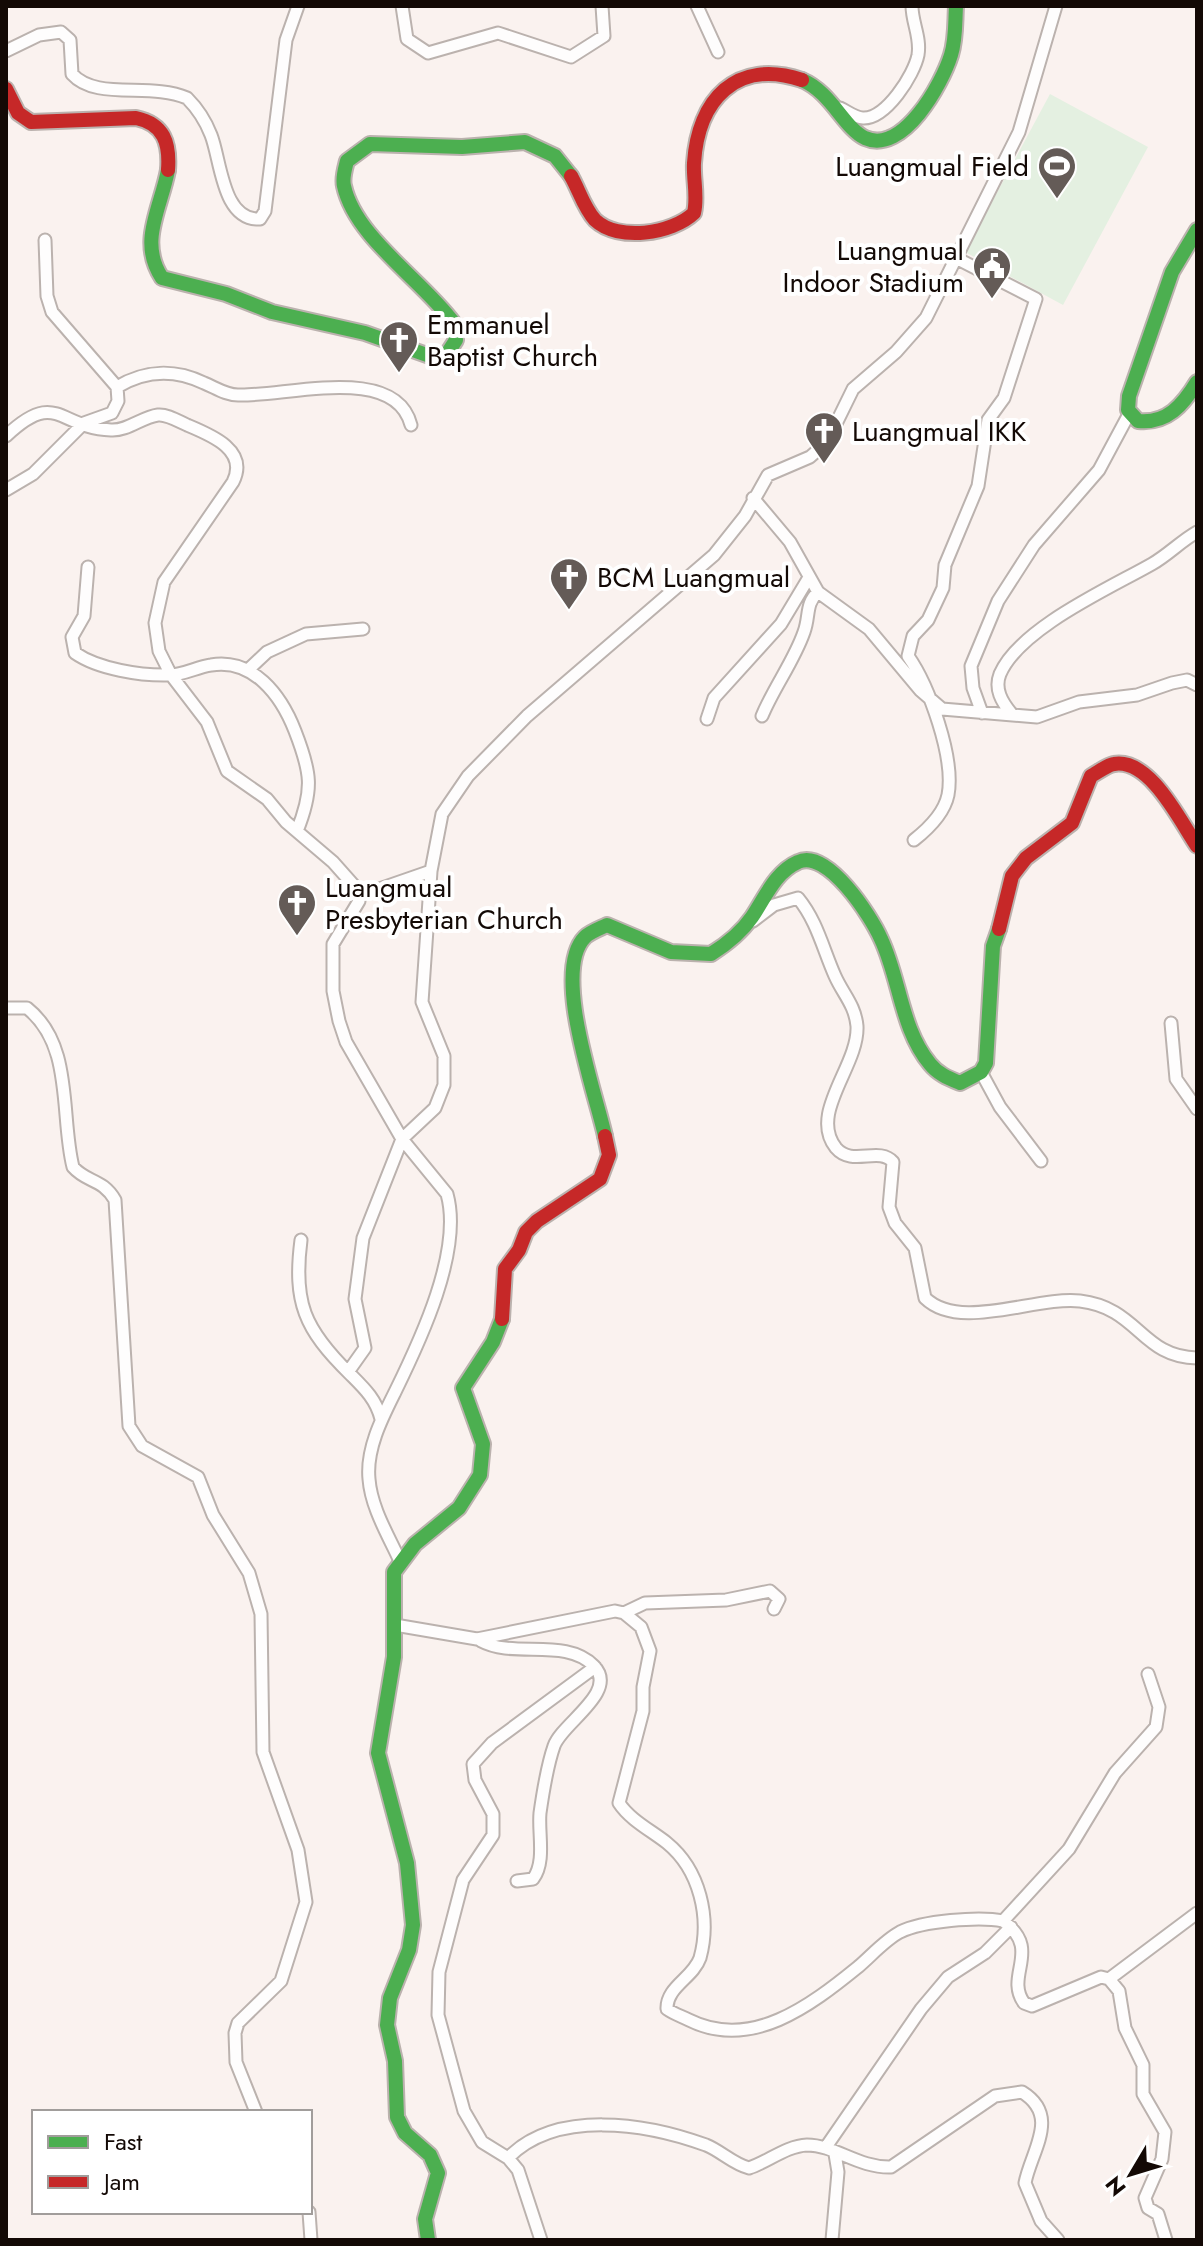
<svg xmlns="http://www.w3.org/2000/svg" width="1203" height="2246" font-family="Jost,sans-serif">
  <style>
    .green { fill: #e4f0e1 }
    .lines { fill: none; stroke-linecap: round; stroke-linejoin: round }
    .street-casing { stroke: #bbb2ae; stroke-width: 15 }
    .fast-casing { stroke: #bbb2ae; stroke-width: 18 }
    .jam-casing { stroke: #bbb2ae; stroke-width: 18 }
    .street { stroke: #fefdfd; stroke-width: 11 }
    .fast { stroke: #4caf50; stroke-width: 14 }
    .jam { stroke: #c62828; stroke-width: 14 }
    .labels { text-anchor: middle; stroke-width: 8; stroke-linejoin: round; paint-order: stroke }
    .poi-label { font-size: 28px; fill: #130905; stroke: #fff; text-anchor: start }
  </style>
  <rect width="100%" height="100%" fill="#faf2ef"/>
  <path class="green" d="M1050,94L1148,147L1063,305L965,252Z"/>
  <g class="lines">
    <g class="street-casing">
      <path id="street" d="M402,6L407,39L428,53L498,33L571,57L604,36L602,6
        M697,6L718,52
        M6,51L39,35L61,32L70,40L72,74C96,101 150,82 187,98C197,108 206,122 211,135C221,160 222,221 260,219L265,211L286,40L298,6
        M840,108C847,111 855,118 863,118C886,119 914,75 918,55C921,37 912,23 912,6
        M117,387C145,370 175,369 204,383C216,388 226,395 238,395C285,397 395,363 411,425
        M6,436C57,388 58,428 111,430C128,431 142,417 158,415C167,414 178,421 187,425C211,435 249,450 233,482L164,582L155,623L159,651L171,675L207,722L227,771L267,799L286,822L333,862L357,889L359,901L333,944V991L339,1021L346,1042L402,1139L447,1194C463,1251 420,1341 395,1392C382,1418 366,1449 369,1479C371,1507 388,1535 399,1559
        M6,490L33,474L84,423L112,413L118,401L117,387L52,312L47,296L45,240
        M753,498L790,542L818,592L869,629L920,690L942,709L1037,717L1079,702L1137,695L1172,683L1187,680L1197,685
        M88,567L84,616L72,637L75,653C98,669 141,676 170,675C183,675 197,667 211,665C253,658 281,695 295,731C311,772 314,789 297,831
        M249,669L267,652L306,634L363,629
        M982,713L973,688L971,666L998,601L1034,545L1099,470L1129,414
        M1011,713C1002,702 994,689 1000,674C1020,628 1110,588 1152,564C1168,555 1181,541 1197,532
        M762,716C774,687 794,661 804,632C810,616 805,604 818,592
        M707,719L714,698L781,624L808,579
        M914,840C928,829 944,814 948,795C955,758 929,686 908,656L913,636L928,620L943,588L945,565L978,486L988,420L1004,398L1036,299L956,258
        M359,896L431,871L442,814L468,776L527,716L714,555L745,516L768,475L810,457L827,442L853,389L896,352L926,318L1019,132L1056,6
        M753,921L774,905L798,898C817,921 823,949 835,976C843,994 855,1005 857,1026C859,1066 808,1113 836,1148C852,1167 879,1146 893,1162L889,1207L895,1223L915,1248L925,1298C960,1332 1035,1296 1080,1301C1139,1308 1141,1357 1197,1358
        M6,1008H27C74,1045 60,1116 73,1167C87,1183 102,1178 115,1200L129,1426L142,1446L198,1477L213,1515L249,1573L261,1614L263,1752L298,1850L306,1902L281,1981L238,2023L235,2033L236,2062L256,2112
        M1171,1023L1176,1079L1197,1109
        M981,1072L1000,1107L1041,1161
        M301,1240C293,1302 304,1329 350,1374C364,1388 376,1399 381,1419
        M348,1372L365,1348L355,1299L363,1238L402,1139L435,1108L444,1085V1056L422,1002L431,871
        M624,1613L645,1603L726,1600L770,1591L779,1599L774,1609
        M395,1625L477,1639L615,1611L624,1613L641,1627L650,1651L643,1687V1711L619,1803C630,1820 652,1831 667,1843C700,1870 711,1918 700,1958C693,1978 666,1987 667,2009C674,2014 681,2016 689,2020C751,2051 810,2006 858,1967C872,1955 885,1940 900,1932C922,1921 979,1916 1003,1921C1043,1950 1004,1975 1024,2003L1032,2006L1101,1977L1109,1979L1119,1991L1125,2028L1143,2065V2094L1165,2132L1162,2159L1145,2198L1148,2208L1158,2214L1166,2240
        M481,1641C514,1659 566,1637 594,1666C619,1692 562,1723 554,1746C547,1766 543,1792 540,1813C538,1833 546,1862 533,1879L517,1881
        M1003,1921L1069,1849L1115,1773L1156,1727L1159,1707L1148,1674
        M1109,1979L1197,1913
        M826,2147L921,2009L948,1977L985,1953L1011,1927
        M508,2158C556,2109 646,2123 706,2145C721,2151 733,2164 749,2168C768,2162 786,2146 807,2145C835,2145 858,2168 891,2167L995,2096L1022,2092C1061,2116 1031,2151 1025,2183L1041,2221L1058,2240
        M309,2212L311,2240
        M541,2240L518,2170L508,2158L482,2142L464,2111L438,2015L439,1972L463,1880L493,1835V1814L475,1780L473,1764L492,1743L595,1667
        M832,2240L838,2172L835,2154"/>
    </g>
    <g class="fast-casing">
      <path id="fast" d="M802,80C831,92 844,128 865,138C903,155 942,84 951,55C956,39 955,23 956,6
        M168,170C161,208 138,242 162,278L226,294L272,312L365,333L438,359L445,357L456,340L453,322C422,280 355,237 344,186C342,178 345,169 347,161L370,144L462,147L525,142L555,156L571,176
        M1197,230L1172,272L1129,396L1128,410L1138,421C1167,424 1183,405 1197,382
        M605,1136C596,1094 551,971 585,937C590,932 601,928 607,925L671,952L711,954C727,944 741,933 752,917C765,898 775,872 798,862C827,848 871,916 881,939C900,979 901,1029 930,1064C938,1074 948,1078 960,1083L981,1072L986,1063L993,946L999,929
        M428,2240L425,2219L438,2173L430,2155L405,2133L397,2117L395,2061L387,2025L390,1998L409,1950L413,1925L407,1863L378,1753L394,1657V1572L415,1544L459,1508L480,1475L483,1444L463,1388L493,1342L502,1319"/>
    </g>
    <g class="jam-casing">
      <path id="jam" d="M6,89L18,113L31,122L136,118C164,124 170,143 168,170
        M571,176C579,190 584,208 595,220C618,242 672,234 694,213C698,196 693,180 694,163C698,100 736,58 802,80
        M999,929L1012,876L1026,858L1072,823L1091,776C1097,773 1107,765 1114,764C1150,758 1180,821 1197,846
        M502,1319L505,1269L519,1250L526,1232L537,1221L600,1179L609,1155L605,1136"/>
    </g>
    <use href="#street" class="street"/>
    <use href="#fast" class="fast"/>
    <use href="#jam" class="jam"/>
  </g>
  <defs>
    <g id="stadium-pin" transform="scale(2)"><path d="M0 17L-7.5 6A9.5 9.5 0 1 1 7.5 6Z" fill="#645b57" stroke="#fff"/><path d="M0-5a6.5 5 0 1 0 0 10a6.5 5 0 1 0 0-10ZM-3.5-1.8h7v3.6h-7Z" fill="#fff"/></g>
    <g id="civic-pin" transform="scale(2)"><path d="M0 17L-7.5 6A9.5 9.5 0 1 1 7.5 6Z" fill="#645b57" stroke="#fff"/><path d="M-.6-6.5H3V-4.5H.6V-3L4-1V1h2V6H-6V1h2V-1L-.6-3ZM-1.2 2.5V6h2.4V2.5Z" fill="#fff"/></g>
    <g id="church-pin" transform="scale(2)"><path d="M0 17L-7.5 6A9.5 9.5 0 1 1 7.5 6Z" fill="#645b57" stroke="#fff"/><path d="M-1.2-6h2.4v3.5h3.3v2.4h-3.3V6h-2.4V-.1h-3.3v-2.4h3.3Z" fill="#fff"/></g>
  </defs>
  <g fill-rule="evenodd">
    <use href="#stadium-pin" x="1057" y="166"/>
    <use href="#civic-pin" x="992" y="266"/>
    <use href="#church-pin" x="399" y="340"/>
    <use href="#church-pin" x="824" y="431"/>
    <use href="#church-pin" x="569" y="577"/>
    <use href="#church-pin" x="297" y="903"/>
  </g>
  <g class="labels">
    <g class="poi-label">
      <text x="1029" y="176" text-anchor="end">Luangmual Field</text>
      <text x="964" y="260" text-anchor="end">Luangmual<tspan x="964" dy="32">Indoor Stadium</tspan></text>
      <text x="427" y="334">Emmanuel<tspan x="427" dy="32">Baptist Church</tspan></text>
      <text x="852" y="441">Luangmual IKK</text>
      <text x="597" y="587">BCM Luangmual</text>
      <text x="325" y="897">Luangmual<tspan x="325" dy="32">Presbyterian Church</tspan></text>
    </g>
  </g>
  <rect width="1203" height="2246" fill="none" stroke="#130905" stroke-width="16"/>
  <rect x="32" y="2110" width="280" height="104" fill="#ffffff" stroke="#a19d9b" stroke-width="2"/>
  <rect x="48" y="2136" width="40" height="12" fill="#4caf50" stroke="#a19d9b" stroke-width="2"/>
  <text x="104" y="2150" font-size="24" fill="#130905">Fast</text>
  <rect x="48" y="2176" width="40" height="12" fill="#c62828" stroke="#a19d9b" stroke-width="2"/>
  <text x="104" y="2190" font-size="24" fill="#130905">Jam</text>
  <g transform="translate(1131 2174) rotate(232)" stroke="#ffffff" stroke-width="6" paint-order="stroke">
  <path d="M0-6L14 30L0 20L-14 30Z" fill="#130905"/>
  <text y="-12" font-size="22" font-weight="bold" text-anchor="middle" fill="#130905">N</text>
  </g>
</svg>
